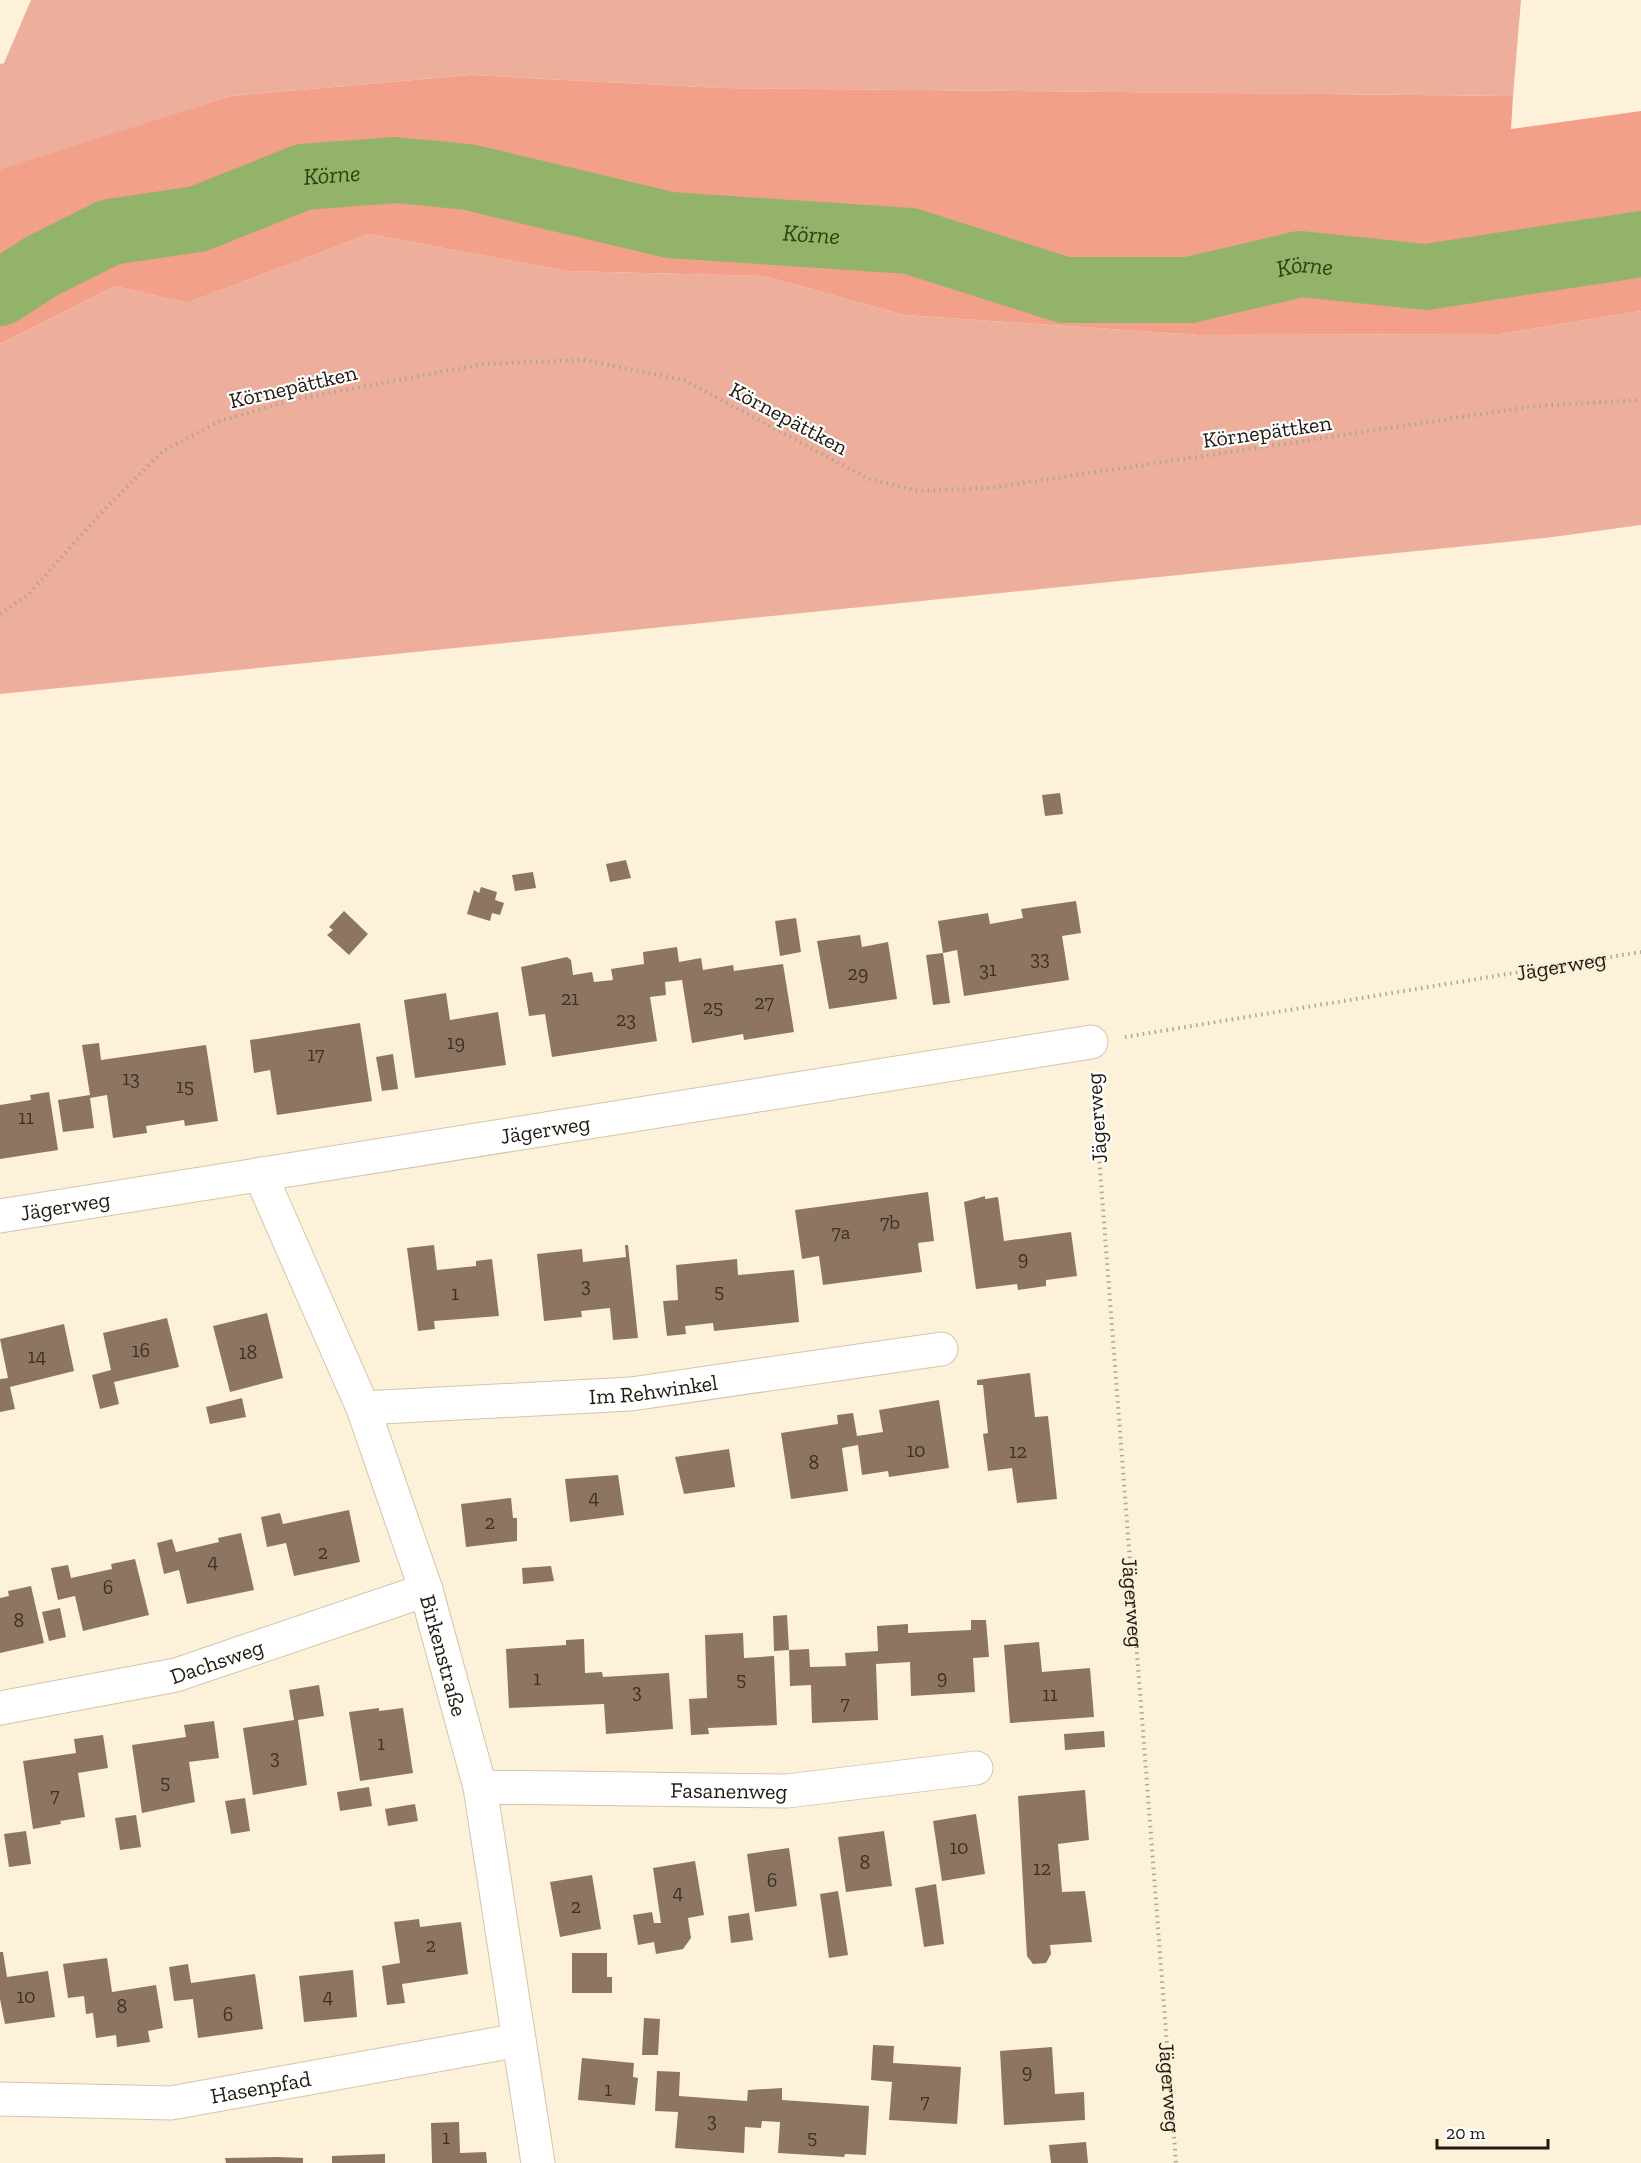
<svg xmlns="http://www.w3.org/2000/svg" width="1641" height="2163" font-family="'Zilla Slab',serif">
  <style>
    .green { fill: #eeae9c }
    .forest { fill: #f2a089 }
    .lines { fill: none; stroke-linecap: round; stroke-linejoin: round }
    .river { stroke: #93b36b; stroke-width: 66 }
    .building { fill: #8d7562 }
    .minor-casing { stroke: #d4c4a9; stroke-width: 35 }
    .path { stroke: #afa593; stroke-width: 4; stroke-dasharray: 1.5 4.5; stroke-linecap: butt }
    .minor { stroke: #fff; stroke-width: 33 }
    .labels { text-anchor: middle; stroke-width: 4.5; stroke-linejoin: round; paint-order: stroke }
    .number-label { font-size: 20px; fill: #3b3124 }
    .street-label { font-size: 22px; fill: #201a10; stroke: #fff }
    .water-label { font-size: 24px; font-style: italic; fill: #2e420d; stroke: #fff }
  </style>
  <rect width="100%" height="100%" fill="#fef1da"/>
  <path class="green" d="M31,0H1521L1513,96L720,88L471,75L231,96L0,171V64L4,63Z
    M369,234L566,271L764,276L904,315L1199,335L1499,334L1641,311V525L1545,538L0,694V344L115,286L187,303Z"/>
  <path class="forest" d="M471,75L720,88L1513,96L1511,129L1641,111V311L1499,334L1199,335L904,315L764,276L566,271L369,234L187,303L115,286L0,344V171L2,169L231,96Z"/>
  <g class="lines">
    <path class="river" id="s1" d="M0,293L42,266L110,232L198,219L303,177L396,170L468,177L670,225L910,241L1064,290H1189L1300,264L1426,277L1641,244"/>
  </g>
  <path class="building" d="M1060,793L1063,814L1045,816L1042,795Z
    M626,860L631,878L610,882L606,864Z
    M533,872L536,888L515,891L512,875Z
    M481,887L497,892L495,900L504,903L500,915L492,913L490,921L467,914L474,890L479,893Z
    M1076,901L1081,933L1062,936L1069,980L964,996L957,950L943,953L950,1003L933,1005L926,955L943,953L938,921L988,913L990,924L1023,918L1021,909Z
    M344,911L368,934L349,955L327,935L333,930L329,927Z
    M796,918L801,952L780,956L775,921Z
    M860,935L862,947L888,942L897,999L829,1009L817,941Z
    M677,947L679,962L701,958L703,970L733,965L734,971L783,964L794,1032L744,1040L743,1034L692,1043L682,980L665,982L666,995L650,997L657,1041L552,1057L545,1014L529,1016L521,967L567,957L571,960L573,975L592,972L594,982L613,980L611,969L644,964L643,952Z
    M446,993L450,1020L498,1012L506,1065L415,1078L404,1000Z
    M360,1023L372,1101L277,1115L270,1070L254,1073L250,1040Z
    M99,1043L101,1060L206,1045L218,1121L185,1126L184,1120L146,1126L147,1133L113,1138L107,1095L90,1098L94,1128L63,1132L58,1100L90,1095L82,1045Z
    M393,1054L398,1089L382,1091L376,1057Z
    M49,1092L58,1150L0,1159V1105L31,1100L30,1095Z
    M928,1192L934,1241L918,1243L922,1272L823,1285L819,1256L802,1259L795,1210Z
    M985,1196V1199L998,1197L1004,1241L1071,1232L1077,1276L1046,1280V1286L1018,1290L1017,1284L976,1289L964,1202Z
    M434,1245L437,1270L476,1266V1261L492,1259L499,1316L434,1321L435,1329L418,1331L407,1248Z
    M625,1245H628L638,1338L613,1340L610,1308L581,1311L582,1317L544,1321L537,1254L582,1249L583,1262L626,1257Z
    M737,1259L738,1275L794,1270L799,1322L714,1331L713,1323L685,1326L686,1334L667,1336L663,1301L678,1300L676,1265Z
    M267,1313L283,1378L230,1392L213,1326Z
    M167,1318L179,1367L114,1382L119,1404L100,1409L92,1375L111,1370L103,1333Z
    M64,1324L74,1371L10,1387L15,1409L0,1412V1379L8,1378L0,1339Z
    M1030,1373L1035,1417L1048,1416L1057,1499L1017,1503L1012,1468L988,1471L983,1434L988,1433L983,1385H977V1380Z
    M242,1398L246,1417L210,1424L206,1407Z
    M939,1400L949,1468L889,1477L888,1471L862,1475L858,1445L842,1448L848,1491L791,1499L781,1433L838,1424L837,1415L853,1413L857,1436L883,1432L879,1410Z
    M729,1449L735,1487L684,1494L675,1457Z
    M618,1475L624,1515L570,1522L565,1479Z
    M511,1498L513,1518H517V1541L466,1547L461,1504Z
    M349,1510L360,1562L294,1576L286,1543L267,1547L261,1517L280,1513L283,1524Z
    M241,1533L254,1590L187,1604L179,1570L164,1574L157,1543L172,1539L176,1552L219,1542L218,1538Z
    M135,1559L149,1615L83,1631L75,1596L58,1600L51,1568L68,1565L71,1578L112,1569L111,1564Z
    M551,1566L554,1581L523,1584L522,1568Z
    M31,1586L44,1643L0,1653V1598L9,1596L8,1591Z
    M60,1608L66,1637L49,1641L42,1612Z
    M787,1615L789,1650L809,1649L810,1667L846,1666L845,1653L878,1651L877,1626L908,1624V1633L971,1630V1620H986L989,1657L973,1658L975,1692L911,1696L910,1662L876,1664L878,1720L812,1723L811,1685L790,1686L789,1650L774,1651L773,1616Z
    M743,1633L744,1658L774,1656L777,1725L708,1728L709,1734L691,1735L689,1699L707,1698L705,1635Z
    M584,1639L585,1673L602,1672L603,1677L669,1673L673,1729L606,1734L604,1704L509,1708L506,1649L566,1645V1640Z
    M1039,1642L1042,1672L1090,1668L1094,1717L1010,1723L1004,1645Z
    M319,1685L324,1716L298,1720L307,1785L253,1795L243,1728L294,1720L289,1690Z
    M379,1708V1711L403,1708L413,1773L360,1781L349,1712Z
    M214,1721L219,1758L189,1762L195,1802L142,1813L132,1745L186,1737L184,1725Z
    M1104,1731L1105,1747L1065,1750L1064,1734Z
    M103,1735L108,1768L78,1773L85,1817L60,1821L61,1824L33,1829L23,1761L76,1753L74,1739Z
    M369,1787L372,1806L340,1811L337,1792Z
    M1085,1790L1089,1840L1058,1844L1062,1892L1085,1891L1092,1942L1050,1945L1051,1954L1046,1963L1033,1964L1027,1956L1018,1796Z
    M245,1798L250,1831L231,1834L225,1801Z
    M415,1804L418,1821L388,1826L385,1809Z
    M976,1814L985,1874L942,1881L933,1821Z
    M136,1815L141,1847L120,1850L115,1818Z
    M26,1831L31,1864L9,1867L4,1834Z
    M884,1831L892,1886L846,1892L838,1837Z
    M789,1848L797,1906L755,1912L747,1854Z
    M695,1861L704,1915L688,1918L691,1938L683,1949L656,1954L654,1942L638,1945L633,1915L652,1912L654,1923H661L653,1868Z
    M592,1875L601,1929L560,1937L550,1882Z
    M936,1884L944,1944L924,1947L915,1888Z
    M838,1891L848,1955L829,1958L820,1894Z
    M749,1913L753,1940L731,1943L728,1916Z
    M419,1919L420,1927L461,1922L468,1974L402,1984L405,2003L387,2005L382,1966L400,1963L394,1922Z
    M0,1952H3L7,1977L48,1971L55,2017L5,2024L0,1999Z
    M572,1953H607V1977H612V1993H572Z
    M107,1958L112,1992L156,1985L163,2028L148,2031L150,2042L117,2047L116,2035L96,2038L93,2013L86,2014L84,1996L68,1998L63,1964Z
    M188,1964L191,1983L255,1974L263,2029L198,2038L193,1999L174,2001L169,1967Z
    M353,1970L357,2017L304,2022L299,1976Z
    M644,2018L660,2019L658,2055H642Z
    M873,2045L894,2046L893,2063L961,2067L957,2124L889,2120L892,2082L871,2080Z
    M1052,2047L1055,2094L1084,2092L1085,2120L1004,2125L1000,2051Z
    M582,2058L634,2063L633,2077L638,2078L635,2105L578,2100Z
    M657,2071L680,2072L679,2096L747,2101L748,2090L782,2088V2100L869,2106L866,2155L845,2154L844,2157L778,2153L780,2122L762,2121L761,2128L745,2127L744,2153L675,2148L678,2112L655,2111Z
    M459,2122L460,2153L486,2152L487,2163H432L431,2123Z
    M1086,2142L1088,2163H1051L1049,2145Z
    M385,2154V2163H332V2156Z
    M277,2157L303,2158V2163H226L225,2158Z"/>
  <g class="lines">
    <g class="minor-casing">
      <g id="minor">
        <path id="s4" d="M260,1174L363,1408L426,1590L480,1787L538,2163"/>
        <path id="s5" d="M0,1216L1091,1042"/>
        <path id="s6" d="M363,1408L631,1394L941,1349"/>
        <path id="s7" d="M0,1708L176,1675L426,1590"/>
        <path id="s8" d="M480,1787L787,1791L976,1768"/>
        <path id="s9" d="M0,2099L171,2103L519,2040"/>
      </g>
    </g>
    <g class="path">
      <path d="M0,614L29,594L100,514L163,451L220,421L292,400L483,364L583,360L684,380L869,479L918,491L990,488L1535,406L1641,400"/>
      <path id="s2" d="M1125,1037L1641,952"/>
      <path id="s3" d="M1093,1078L1176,2163"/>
    </g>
    <use href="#minor" class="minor"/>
  </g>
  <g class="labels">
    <g class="number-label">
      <text x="1040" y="965">33</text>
      <text x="988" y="976">31</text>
      <text x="858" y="980">29</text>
      <text x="570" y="1005">21</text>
      <text x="764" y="1009">27</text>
      <text x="713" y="1014">25</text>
      <text x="626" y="1026">23</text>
      <text x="456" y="1049">19</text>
      <text x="316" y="1061">17</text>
      <text x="131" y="1085">13</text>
      <text x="185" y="1093">15</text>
      <text x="26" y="1124">11</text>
      <text x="890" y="1229">7b</text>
      <text x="841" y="1239">7a</text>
      <text x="1023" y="1265">9</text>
      <text x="586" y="1292">3</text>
      <text x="719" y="1298">5</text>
      <text x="455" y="1300">1</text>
      <text x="141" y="1357">16</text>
      <text x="248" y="1359">18</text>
      <text x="37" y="1363">14</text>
      <text x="916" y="1457">10</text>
      <text x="1018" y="1458">12</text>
      <text x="814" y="1469">8</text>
      <text x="594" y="1504">4</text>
      <text x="490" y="1529">2</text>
      <text x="323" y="1559">2</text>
      <text x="213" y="1568">4</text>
      <text x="108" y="1594">6</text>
      <text x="19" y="1627">8</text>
      <text x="942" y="1684">9</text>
      <text x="537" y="1685">1</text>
      <text x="741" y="1686">5</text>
      <text x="637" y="1698">3</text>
      <text x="1050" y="1701">11</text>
      <text x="845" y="1710">7</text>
      <text x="381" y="1750">1</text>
      <text x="275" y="1764">3</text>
      <text x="165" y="1789">5</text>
      <text x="55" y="1802">7</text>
      <text x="959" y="1854">10</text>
      <text x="865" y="1869">8</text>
      <text x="1042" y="1875">12</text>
      <text x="772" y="1887">6</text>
      <text x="678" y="1899">4</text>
      <text x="576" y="1913">2</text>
      <text x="431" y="1952">2</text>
      <text x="26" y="2003">10</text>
      <text x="328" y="2003">4</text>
      <text x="122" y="2013">8</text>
      <text x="228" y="2021">6</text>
      <text x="1027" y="2078">9</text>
      <text x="608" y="2096">1</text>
      <text x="925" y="2108">7</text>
      <text x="712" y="2127">3</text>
      <text x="446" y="2144">1</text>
      <text x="812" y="2144">5</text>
    </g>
    <g class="street-label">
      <text transform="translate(293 386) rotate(-13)" y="8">Körnepättken</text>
      <text transform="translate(789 418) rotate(28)" y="8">Körnepättken</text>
      <text transform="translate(1267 431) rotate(-8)" y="8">Körnepättken</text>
      <text dy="8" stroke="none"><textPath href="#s2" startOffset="442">Jägerweg</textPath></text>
      <text transform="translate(1096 1118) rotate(-94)" y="8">Jägerweg</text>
      <text dy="8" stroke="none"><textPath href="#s5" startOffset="552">Jägerweg</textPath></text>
      <text dy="8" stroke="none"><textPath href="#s5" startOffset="66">Jägerweg</textPath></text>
      <text dy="8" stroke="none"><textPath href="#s6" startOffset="291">Im Rehwinkel</textPath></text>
      <text dy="8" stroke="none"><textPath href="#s3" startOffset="526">Jägerweg</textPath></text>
      <text dy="8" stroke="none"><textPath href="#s4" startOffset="516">Birkenstraße</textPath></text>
      <text dy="8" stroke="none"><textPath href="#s7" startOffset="222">Dachsweg</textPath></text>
      <text dy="8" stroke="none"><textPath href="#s8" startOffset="249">Fasanenweg</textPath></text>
      <text dy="8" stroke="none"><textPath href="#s9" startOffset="262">Hasenpfad</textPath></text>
      <text dy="8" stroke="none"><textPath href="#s3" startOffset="1012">Jägerweg</textPath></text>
    </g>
    <g class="water-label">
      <text dy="8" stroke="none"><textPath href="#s1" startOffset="357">Körne</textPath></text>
      <text dy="8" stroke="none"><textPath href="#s1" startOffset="843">Körne</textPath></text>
      <text dy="8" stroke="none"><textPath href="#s1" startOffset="1347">Körne</textPath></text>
    </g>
  </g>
  <path d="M1437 2139v9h111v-9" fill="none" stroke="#201a10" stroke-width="3"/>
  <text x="1446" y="2139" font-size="18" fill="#201a10" stroke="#ffffff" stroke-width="4.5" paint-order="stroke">20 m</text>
</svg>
